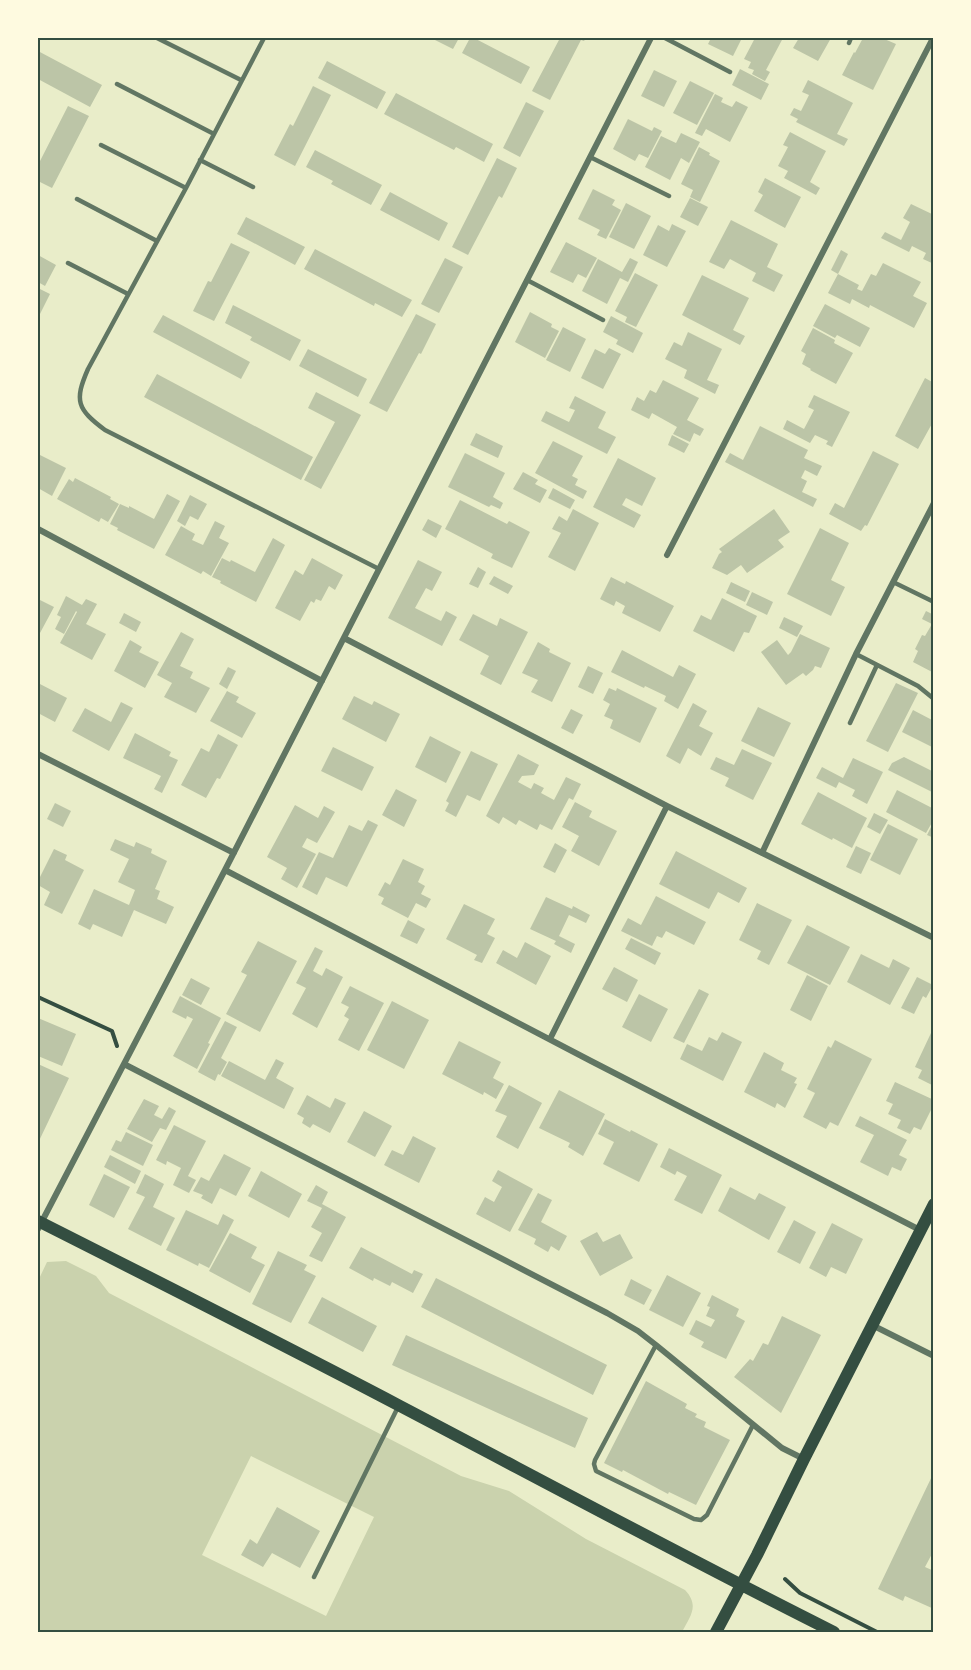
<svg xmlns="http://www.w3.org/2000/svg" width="971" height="1670" font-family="Overpass,sans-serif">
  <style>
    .green { fill: #cad2ad; fill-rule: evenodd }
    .building { fill: #bcc5a7 }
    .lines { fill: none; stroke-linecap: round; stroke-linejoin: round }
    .path { stroke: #344e41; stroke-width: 4 }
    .service { stroke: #617663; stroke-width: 4.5 }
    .minor { stroke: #617663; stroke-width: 6 }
    .secondary { stroke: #344e41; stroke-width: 12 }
    .neatline { fill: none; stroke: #344e41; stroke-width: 2 }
  </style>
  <rect width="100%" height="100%" fill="#e9edc9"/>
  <path class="green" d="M66,1261L96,1276L109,1293L461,1476L509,1491L586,1539L685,1590C700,1606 690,1616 682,1632H38V1281L47,1262ZM251,1456L374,1517L326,1616L202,1555Z"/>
  <path class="building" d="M431,38H459L453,49Z
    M470,38H474L530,67L521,84L462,53Z
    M560,38H586L584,41L581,40L550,100L532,91Z
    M711,38H742L733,56L708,44Z
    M755,38H783L766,70L770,72L765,81L752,74L754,70L748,68L751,62L744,59Z
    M799,38H831L818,61L793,48Z
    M863,38H882L896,44L873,90L842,75L854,52L855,53Z
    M38,51L102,85L90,107L38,79Z
    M327,61L386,92L377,109L318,78Z
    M740,69L769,84L761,100L732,85Z
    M654,70L677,81L664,107L641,96Z
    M808,80L853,103L837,134L848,139L844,146L796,122L798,119L790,115L794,108L801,111L809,95L802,92Z
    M690,81L714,93L697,125L673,113Z
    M313,86L331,95L295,166L274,155L290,124L293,126Z
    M396,93L493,144L484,162L456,147L454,150L384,114Z
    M715,94L723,98L721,102L732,107L736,101L748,107L730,142L706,129L702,136L695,133Z
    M526,102L544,111L520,157L503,148Z
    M68,106L89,116L52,188L38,181V165Z
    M628,119L652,131L654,127L662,131L648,158L639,154L635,161L613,149Z
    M790,132L826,151L810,182L820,188L816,195L784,178L788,171L778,166L788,147L783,145Z
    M681,133L700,142L689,163L681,158L670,180L645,167L661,136L676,143Z
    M699,147L710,153L709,155L720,161L700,202L690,197L693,190L681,184Z
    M315,150L382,185L371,205L331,184L333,181L306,167Z
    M497,158L517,168L502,198L499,196L468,255L452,247Z
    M765,178L801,197L785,228L754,211L763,195L758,192Z
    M593,189L615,200L612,205L621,210L606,239L597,235L600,230L578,219Z
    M390,192L448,223L439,241L380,210Z
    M690,198L708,207L698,226L680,217Z
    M626,203L651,216L634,249L609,237Z
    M911,204L934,215V264L923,259L926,253L912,246L909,252L881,238L885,232L901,240L910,222L903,218Z
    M246,217L305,247L295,265L237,234Z
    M731,220L778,244L767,267L783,275L774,292L752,281L756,273L730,259L724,269L709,262Z
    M672,224L686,231L667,267L643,255L658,225L669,231Z
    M566,242L597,258L586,278L578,274L573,283L550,272Z
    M231,243L250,252L214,321L193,311L208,281L211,282Z
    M315,249L412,300L402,317L375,303L374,306L304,269Z
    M841,250L848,254L838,274L831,270Z
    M38,255L56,265L45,286L38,282Z
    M445,258L463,267L439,313L421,304Z
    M630,258L638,262L628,282L620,278L607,304L582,291L598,259L622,272Z
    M883,263L921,282L913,296L927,303L914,328L870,305L869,308L852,299L850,304L828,293L838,274L859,285L857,289L862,291L871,274L876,276Z
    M635,273L658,285L636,327L625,322L627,317L615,311Z
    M702,275L749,298L733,330L745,336L740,345L682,315Z
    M38,288L50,294L38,318Z
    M825,304L870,328L860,347L837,335L835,338L813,326Z
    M233,305L301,340L290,361L250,340L252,337L225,323Z
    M530,312L552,324L551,327L559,331L545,358L515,342Z
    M416,314L436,324L421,354L419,353L387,412L369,403Z
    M163,315L250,362L241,379L153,332Z
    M611,316L643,333L633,353L616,344L618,340L603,332Z
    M563,327L586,339L570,372L546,360Z
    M813,328L835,340L834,343L853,353L836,384L810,370L811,369L802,364L806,354L801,351Z
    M688,332L722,349L707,380L719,385L715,394L684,378L687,370L665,359L674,342L682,346Z
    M609,348L621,354L603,389L581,378L595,349L605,354Z
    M308,349L367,379L358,397L299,366Z
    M157,374L313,457L301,480L144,397Z
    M925,378L934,383V420L918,449L895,436Z
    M663,380L699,398L687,420L704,429L700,436L694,433L690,442L673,434L677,427L652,413L649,419L631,410L637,397L644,401L650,390L656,393Z
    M316,392L361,415L321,489L304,480L335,422L308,408Z
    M814,395L850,412L832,447L826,444L828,441L815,435L810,443L783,429L787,420L804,429L814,410L808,407Z
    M575,396L606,412L598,428L616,437L607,454L541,421L546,411L569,422L575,410L569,408Z
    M760,426L808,450L804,458L822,466L817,476L805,470L801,478L807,481L802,492L817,499L813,507L725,462L730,453L743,460Z
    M476,433L503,446L498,458L470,445Z
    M672,435L689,444L684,453L668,445Z
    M553,441L583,456L572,476L578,479L575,485L587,491L583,499L535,473Z
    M873,451L899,464L867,526L865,525L861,531L829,514L835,503L844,508Z
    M465,453L505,473L493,497L503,503L500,509L491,505L489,507L448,487Z
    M38,454L66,468L52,496L38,488Z
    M618,458L656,478L642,506L626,498L622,505L641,515L634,528L593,507Z
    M523,472L538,480L535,484L547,490L540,503L513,489Z
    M75,478L111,497L110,499L119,504L108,522L101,518L99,522L57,499L69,479L73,482Z
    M553,488L575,500L570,509L548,498Z
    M167,494L180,501L154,549L117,530L118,528L110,524L120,504L129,508V506L154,519Z
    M190,495L207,504L198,520L190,516L185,526L177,521Z
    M460,500L507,524L509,521L530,532L512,568L491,558L493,554L445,529Z
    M573,509L599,523L575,571L548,557L561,533L552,529L559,516L567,521Z
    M774,509L790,532L778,540L784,547L747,573L741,565L727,575L712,568L719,554L722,552L719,549Z
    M428,519L442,526L436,538L422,530Z
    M215,521L225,526L219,538L229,543L211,576L203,571L201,574L165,555L181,526L195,534L192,540L203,545Z
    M820,528L849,543L831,580L845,587L831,616L787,594Z
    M273,538L285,545L256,602L220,583L221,581L212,577L222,558L230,562L231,560L255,572Z
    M312,558L343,575L335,590L329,586L321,601L316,599L314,603L311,601L300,621L275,608L295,570L303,575Z
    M418,560L442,572L432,591L426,588L415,608L441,621L446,611L457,617L442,646L388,618Z
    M478,567L486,572L478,588L469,584Z
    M494,576L513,586L508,594L489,584Z
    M611,577L625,584L626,581L674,606L660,632L622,613L625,606L616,601L614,606L600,599Z
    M731,582L750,591L745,602L726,593Z
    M752,592L773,602L767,615L746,605Z
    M66,596L82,605L86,599L97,604L86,624L106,634L92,660L60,643L77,612L76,611L64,634L55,629L61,617L57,615Z
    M722,598L757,616L749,633L744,632L734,652L693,631L701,615L711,620Z
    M38,599L54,607L40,633L38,631Z
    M926,611L934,615V673L913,662L918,651L915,649L922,635L925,636L932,624L922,619Z
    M124,613L141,622L136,632L119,623Z
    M473,614L497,626L500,618L528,632L501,685L480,674L489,656L459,640Z
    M784,617L803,626L797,637L779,628Z
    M181,632L194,639L180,666L193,672L190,678L210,688L196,713L164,697L172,683L157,675Z
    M800,634L830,648L821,668L815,666L813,670L806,676L803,673L786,685L761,652L777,640L788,655L791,652Z
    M130,640L142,647L139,652L159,662L145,688L114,671Z
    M538,642L550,649L549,652L571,663L552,702L531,692L538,680L522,673Z
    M622,650L673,677L679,665L696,674L678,709L664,701L666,696L645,686L644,688L611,672Z
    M588,666L603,673L593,694L578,687Z
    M228,667L236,671L227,689L219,684Z
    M38,683L67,698L55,722L38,713Z
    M896,683L918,693L888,752L866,741Z
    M609,688L616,691L617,688L657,708L640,743L610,728L613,720L604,716L610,704L603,700Z
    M227,691L239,697L236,702L256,713L242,738L210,721Z
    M354,696L372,705L374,701L400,714L386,742L342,719Z
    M121,702L133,708L109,751L72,731L85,708L111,722Z
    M693,703L707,711L699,726L713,733L701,756L688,748L680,764L666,756Z
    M758,707L791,723L774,757L741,741Z
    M571,709L583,715L573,734L561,728Z
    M913,710L934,721V748L902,732Z
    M135,733L171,752L169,756L178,760L162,793L154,789L161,776L123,758Z
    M218,734L238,745L220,779L217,778L206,798L181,785L201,748L209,752Z
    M430,736L461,752L446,783L415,767Z
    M333,747L374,767L362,791L321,771Z
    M742,749L772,763L753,800L725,786L729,778L710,769L716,757L734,765Z
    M471,751L498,764L480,801L467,795L456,817L445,811L449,803L446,801Z
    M518,754L539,765L534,775L522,776L518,782L531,789L534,783L544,788L541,793L554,800L566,777L581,784L573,800L569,798L552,830L540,824L537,830L519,820L516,825L503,817L499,824L486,816Z
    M904,757L934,772V793L888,770L892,763Z
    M853,758L883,772L867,804L852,796L855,790L839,782L836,788L816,778L822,767L843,778Z
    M396,789L417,800L404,827L382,815Z
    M897,790L934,809V819L926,833L886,812Z
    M818,792L867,818L852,848L833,838L832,840L801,824Z
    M575,802L592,811L589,817L617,831L599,866L571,851L579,836L562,827Z
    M55,803L71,811L63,827L47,819Z
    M295,805L318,818L324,806L335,812L317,843L307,838L302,847L316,854L297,888L281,879L287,868L267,857Z
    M874,813L888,820L880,834L867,827Z
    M368,820L378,825L347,887L326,877L317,895L302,887L319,852L333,858L349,825L362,831Z
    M934,821V838L927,835Z
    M888,824L918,839L900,875L870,860Z
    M115,839L134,847L136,842L152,849L151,853L167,861L155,889L160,891L157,899L174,907L166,924L134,910L122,937L93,924L90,930L78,924L94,889L129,905L135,890L118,882L129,859L110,850Z
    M555,843L567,850L555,873L543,867Z
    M856,846L871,853L861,874L846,867Z
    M54,849L67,855L65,860L84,870L62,914L44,905L50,892L38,885V881Z
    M676,851L747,888L739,903L718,892L709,909L659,884Z
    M403,859L424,869L418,882L425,886L421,894L431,899L426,908L416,903L408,918L381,904L384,898L378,895L385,882L390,885Z
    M656,896L706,922L694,945L666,931L662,938L657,936L652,946L621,931L628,918L641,925Z
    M546,897L572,909L573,906L590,915L586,923L569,915L559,936L575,944L571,953L554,944L556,941L530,929Z
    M757,903L792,920L769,965L757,959L761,951L739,940Z
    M464,904L495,919L487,934L495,938L482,963L474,960L477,955L446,939Z
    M408,920L425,929L417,944L400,936Z
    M807,925L850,947L830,985L787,963Z
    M631,938L661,953L655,965L625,949Z
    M258,941L297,961L260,1032L226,1014L247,975L241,972Z
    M525,942L551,956L536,985L496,963L503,950L517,958Z
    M315,947L323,951L313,971L322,976L326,968L343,977L317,1028L292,1014L306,988L296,983Z
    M861,954L889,968L893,959L910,968L890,1005L847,982Z
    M614,967L638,980L627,1002L602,989Z
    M807,975L828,986L811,1021L790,1010Z
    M917,977L933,985L926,998L923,996L914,1014L901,1008Z
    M191,978L210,988L201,1005L182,995Z
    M350,986L384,1003L359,1051L338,1040L349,1019L344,1016L349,1007L341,1003Z
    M699,989L709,994L684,1043L673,1038Z
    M639,994L668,1009L651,1042L622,1027Z
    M180,996L221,1018L208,1043L210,1044L197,1069L173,1056L193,1019L187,1016L186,1019L172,1012Z
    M392,1001L429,1020L404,1069L367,1050Z
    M38,1018L76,1034L62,1066L38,1056Z
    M225,1021L237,1027L221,1058L227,1062L220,1075L218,1074L215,1081L198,1072Z
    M722,1032L742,1042L723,1081L680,1059L687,1044L702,1051L709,1037L717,1041Z
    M931,1033L934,1034V1082L932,1085L918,1078L922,1070L915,1067Z
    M835,1040L872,1059L838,1126L830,1122L826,1129L803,1117L815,1093L807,1089L828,1046L831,1048Z
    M459,1041L501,1062L493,1078L504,1084L496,1099L484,1092L483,1095L442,1074Z
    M764,1052L784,1063L781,1070L797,1078L794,1083L797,1084L785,1108L777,1103L775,1108L744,1092Z
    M276,1059L284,1063L276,1078L294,1088L284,1109L221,1076L229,1061L265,1080Z
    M38,1064L69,1078L38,1143Z
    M895,1082L934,1100V1104L921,1130L914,1127L910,1134L897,1128L901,1120L888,1114L893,1104L886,1101Z
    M509,1085L542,1103L518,1149L496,1137L507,1116L495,1111Z
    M559,1090L605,1114L583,1156L568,1147L570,1143L539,1128Z
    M307,1095L330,1108L335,1098L346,1103L330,1133L313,1124L310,1128L302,1123L304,1118L297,1114Z
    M144,1099L159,1106L154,1115L162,1119L169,1107L176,1111L166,1130L160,1128L152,1142L127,1129Z
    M364,1111L392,1126L375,1157L347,1142Z
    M860,1116L907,1140L899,1155L907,1159L901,1171L892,1167L888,1176L860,1162L874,1135L855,1126Z
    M605,1119L630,1132L631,1130L658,1144L639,1182L603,1164L614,1142L598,1134Z
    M174,1125L206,1141L188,1176L196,1180L189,1193L173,1185L181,1168L167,1161L166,1165L156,1160Z
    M126,1132L153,1145L143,1166L111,1150L116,1140L121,1142Z
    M413,1136L436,1148L419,1183L384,1165L392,1150L403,1155Z
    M669,1148L722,1175L702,1214L674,1200L687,1176L677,1171L675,1175L660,1167Z
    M224,1154L251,1168L236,1196L220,1188L212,1204L201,1198L203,1195L193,1191L201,1177L209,1181Z
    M110,1155L141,1171L135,1184L104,1167Z
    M498,1170L533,1189L510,1232L476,1214L485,1197L494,1202L502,1187L492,1181Z
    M261,1171L302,1194L289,1218L248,1196Z
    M104,1174L130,1187L114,1218L89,1205Z
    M145,1174L164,1184L153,1207L175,1218L161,1246L128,1229L145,1197L136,1193Z
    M316,1185L328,1192L322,1204L346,1217L322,1262L309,1256L322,1233L311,1227L322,1208L307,1201Z
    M730,1187L755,1200L759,1193L786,1207L769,1240L718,1211Z
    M538,1193L552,1200L541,1222L567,1236L559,1251L551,1246L548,1252L534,1244L536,1239L518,1230Z
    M186,1210L218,1225L223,1214L234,1220L209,1268L199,1263L198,1266L166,1250Z
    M794,1220L816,1232L800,1264L777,1252Z
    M832,1223L863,1239L846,1274L831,1267L826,1277L809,1268Z
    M597,1232L603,1242L620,1234L633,1258L600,1276L580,1241Z
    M230,1233L257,1247L251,1258L265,1265L250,1293L209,1271Z
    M361,1247L412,1274L414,1270L423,1274L413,1293L392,1282L390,1286L374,1278L373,1281L349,1268Z
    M278,1251L307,1265L304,1270L316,1276L291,1323L252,1304Z
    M667,1275L701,1293L683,1327L649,1310Z
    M436,1278L607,1365L593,1395L421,1307Z
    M631,1279L652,1290L644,1305L624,1295Z
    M712,1295L739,1309L736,1316L745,1321L726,1359L701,1347L704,1342L689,1334L696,1320L711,1327L715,1320L706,1316L710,1307L707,1306Z
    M322,1297L377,1326L363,1352L308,1323Z
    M782,1316L821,1335L781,1413L734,1377L750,1359L753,1361L763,1343L768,1345Z
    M406,1335L588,1418L575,1448L392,1365Z
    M646,1381L687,1404L685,1408L697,1414L695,1417L706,1422L704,1427L730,1440L696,1505L669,1492L668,1494L623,1470L622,1472L604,1463Z
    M934,1472V1550L925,1567L934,1571V1609L905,1596L903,1601L878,1589Z
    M277,1507L320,1531L300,1568L272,1553L263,1567L241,1555L250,1539L257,1544Z"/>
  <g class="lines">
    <path class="path" d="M38,997L112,1031L117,1046
      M785,1579L800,1593L877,1632"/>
    <path class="service" d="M157,38L241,80
      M264,38L186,188L88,369C74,401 77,409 105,430L379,569
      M665,38L730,72
      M849,43L851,38
      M117,84L214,134
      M101,145L186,188
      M590,157L669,196
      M200,160L253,187
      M77,199L157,241
      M68,263L128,294
      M527,280L603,320
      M893,582L934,602
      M856,654L918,686L934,699
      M850,723L877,665
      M656,1345L595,1460L594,1464L596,1471L694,1519L701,1520L707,1515L753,1425
      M314,1577L398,1407"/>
    <path class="minor" d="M38,529L322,681
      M667,555L933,38
      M344,638L667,806L934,938
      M38,754L234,853
      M762,853L856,654L934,503
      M225,870L591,1061L920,1230
      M550,1039L667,806
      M124,1064L607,1313L638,1331L656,1345L782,1448L804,1459
      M38,1229L225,870L651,38
      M872,1325L934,1356"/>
    <path class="secondary" d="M38,1221C159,1282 280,1343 400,1406C545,1482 688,1559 834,1632
      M716,1632L757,1555L804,1459L934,1204"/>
  </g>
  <rect width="971" height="1670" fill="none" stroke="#fefae0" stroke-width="78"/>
  <rect x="39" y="39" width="893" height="1592" class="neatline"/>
</svg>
